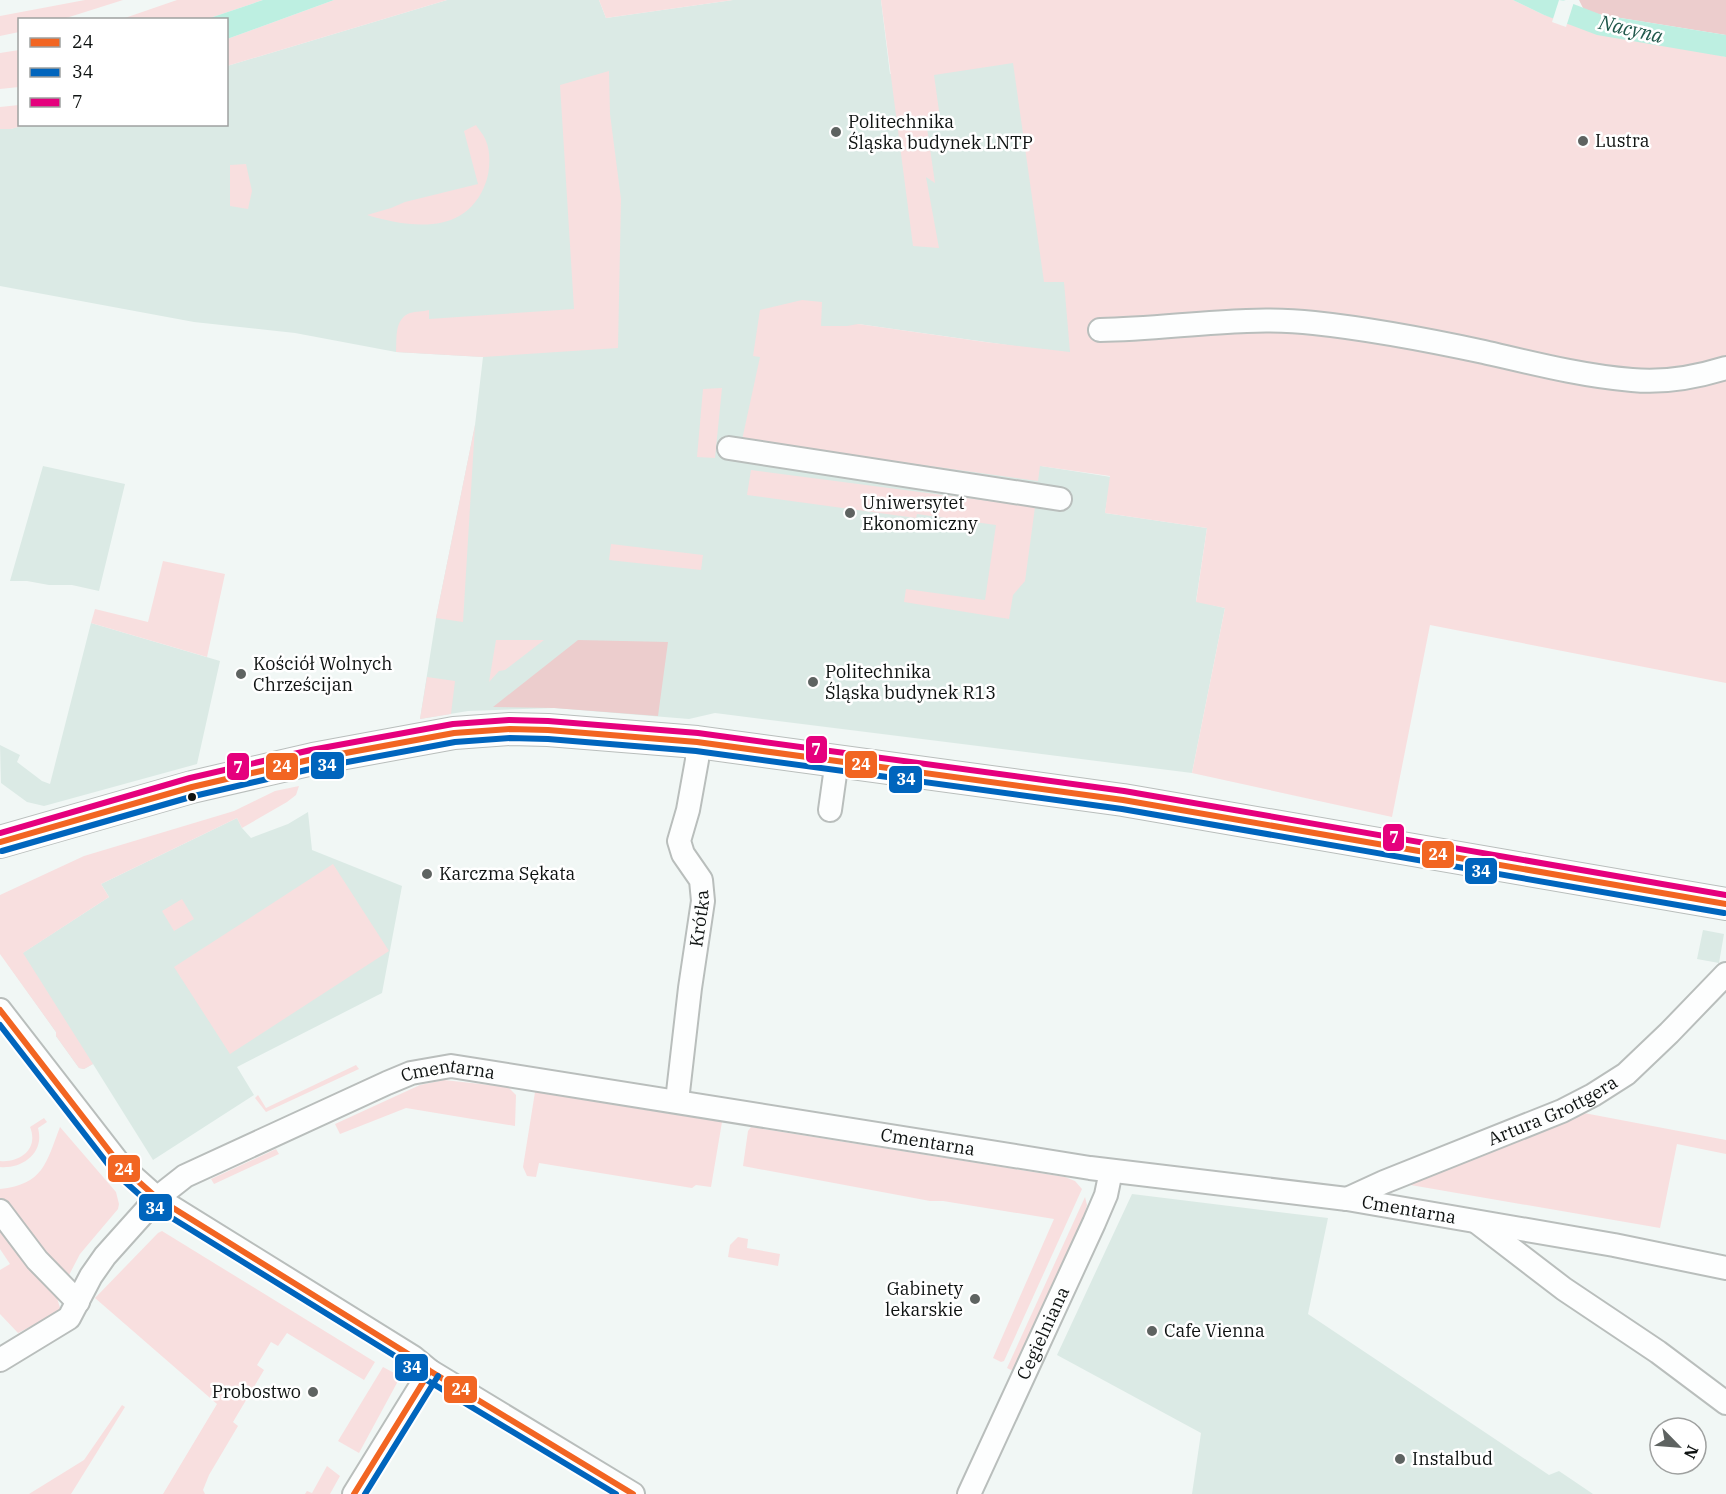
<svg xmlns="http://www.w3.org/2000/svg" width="1726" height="1494" font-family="'IBM Plex Serif',serif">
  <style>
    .built { fill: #dbeae5 }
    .green { fill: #f8dfdf }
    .forest { fill: #eccdcd }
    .water { fill: #bdefe1 }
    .pier { fill: #f1f7f5 }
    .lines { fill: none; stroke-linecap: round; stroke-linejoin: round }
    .street-casing { stroke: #b9bebc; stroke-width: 26 }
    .secondary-casing { stroke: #b9bebc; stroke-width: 34 }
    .street { stroke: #fdfefe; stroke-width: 22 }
    .secondary { stroke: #fdfefe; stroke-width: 32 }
    .bus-1-casing { stroke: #fff; stroke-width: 10 }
    .bus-2-casing { stroke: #fff; stroke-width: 10 }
    .bus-3-casing { stroke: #fff; stroke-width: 10 }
    .bus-1 { stroke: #f26522; stroke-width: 6 }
    .bus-2 { stroke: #0065bd; stroke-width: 6 }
    .bus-3 { stroke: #e5007d; stroke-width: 6 }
    .poi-dot { fill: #5e6361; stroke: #fff; stroke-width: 2 }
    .bus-dot { fill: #0f1312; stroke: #fff; stroke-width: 2 }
    .labels { text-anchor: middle; stroke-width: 5; stroke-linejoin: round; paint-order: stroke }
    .poi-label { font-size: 18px; fill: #0f1312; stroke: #fff; text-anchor: start }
    .street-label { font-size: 18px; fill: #0f1312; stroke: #fff }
    .water-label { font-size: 20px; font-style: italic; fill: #20584b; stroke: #fff }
    .line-badge { stroke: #fff; stroke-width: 2 }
    .badge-label { font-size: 16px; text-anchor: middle; font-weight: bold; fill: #fff }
  </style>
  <rect width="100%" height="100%" fill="#f1f7f5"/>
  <path class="built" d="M447,0H599L606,18L733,0H881L890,74L1045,46L1071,354L858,324L780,425L1111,477L1105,513L1207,528L1196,601L1225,608L1192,773L715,713L689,719L554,708L468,711L420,719L436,618L475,425L483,357L396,352L295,333L194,322L0,286V129H11L26,124H226L227,66Z
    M43,466L125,484L99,591L72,585H49L27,581H10Z
    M91,623L220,661L197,764L44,806L27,802L1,783L0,745L20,755L17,762L42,781L50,784Z
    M308,812L312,850L402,886L382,993L237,1067L254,1095L153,1160L93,1064L84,1069L79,1068L56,1036V1032L7,963L109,897L101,884L237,818L242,828L251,838L288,824Z
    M1703,930L1724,934L1719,963L1697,959Z
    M1132,1194L1328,1218L1308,1314L1549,1475L1559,1471L1593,1494H1192L1201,1433L1057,1355Z"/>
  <path class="green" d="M85,0H123L63,19L20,20L19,32L0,36V16Z
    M177,0H263L207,19L119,20Z
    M334,0H447L227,66V39Z
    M599,0H733L606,18Z
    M881,0H1513L1544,15L1726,57V683L1430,625L1392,817L1192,773L1225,608L1196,602L1207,528L1105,513L1110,476L1040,466L1038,481L742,440L760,357L753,356L760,310L802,300L822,302L821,326H847L858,324L985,342L1070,352L1064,282H1044L1013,63L934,75L941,125L927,128L935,183L926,177L939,248L913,246Z
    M19,50V87L0,89V53Z
    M609,71L610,114L621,199L618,348L483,357L396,352C397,338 394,319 410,313C416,311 423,312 429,310V319L574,309L560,85Z
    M19,105L20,124L26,125L11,129H0V107Z
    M476,125C479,130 484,135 486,141C491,152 490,171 486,182C467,236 411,228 367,215L391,208L405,202L478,184L464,131Z
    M246,164L252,191L248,209L230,206V165Z
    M722,388L715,458L697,457L703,389Z
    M475,425L463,622L436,618Z
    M751,470L1035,507L1025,581L1013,595L1009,619L904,602L906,589L985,600L996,525L917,514L916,518L747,495Z
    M611,544L703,555L701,570L609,560Z
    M163,561L225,574L207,657L91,623L95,609L148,622Z
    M496,640H544L505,670L499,671L489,682Z
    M427,677L455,681L451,714L420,719Z
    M299,786L296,795L287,802L242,828L237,818L101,884L109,897L23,953L93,1064L84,1069L79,1068L56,1036V1032L0,954V895L84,856L234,811L275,791Z
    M333,864L389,951L230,1054L174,967Z
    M182,899L194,919L174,931L162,911Z
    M356,1065L359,1069L266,1112L255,1098L258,1095L266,1108Z
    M1639,1072L1645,1073L1584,1113L1726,1140V1154L1677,1144L1660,1228L1399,1183Z
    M444,1080L508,1087L516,1095L515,1126L406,1108L340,1134L335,1124L420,1085Z
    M535,1092L722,1122L711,1187L696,1185L692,1188L539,1163L536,1177L527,1176L523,1167Z
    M44,1118L47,1122L38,1128C45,1153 22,1169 0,1167V1161C20,1163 39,1149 30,1127Z
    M60,1127L116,1192L119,1204L118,1209L80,1254L57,1298L61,1311L18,1333L0,1314V1270L10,1264L0,1249V1189C44,1184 46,1163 60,1127Z
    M751,1127L1065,1177L1075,1181L1082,1189L1004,1361L1001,1362L993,1358L1054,1219L943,1201H930L743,1166L748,1131Z
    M276,1149L279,1154L214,1184L211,1179Z
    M1085,1197L1087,1205L1084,1216L1013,1371L1007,1368Z
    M162,1231L375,1362L364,1380L287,1333L278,1346L271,1342L257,1365L264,1370L233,1422L238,1426L209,1475L203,1490L205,1494H163L217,1404L95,1298L158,1233Z
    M738,1237L748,1239L747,1248L780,1254L778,1266L728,1257L730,1245Z
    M383,1367L396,1374L398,1381L359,1453L338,1441Z
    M122,1405L125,1407L71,1494H29L84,1460Z
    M327,1466L340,1476L330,1494H305L307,1491L312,1493Z"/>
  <path class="forest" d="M1579,0H1726V35L1602,15L1584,10Z
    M578,640L668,642L658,716L554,708L493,707Z"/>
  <path class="water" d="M263,0H334L227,39L226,20L207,19Z
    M1513,0H1563L1602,15L1726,35V57L1597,35L1544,15Z"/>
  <path class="pier" d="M1559,0L1574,2L1566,27L1552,22Z"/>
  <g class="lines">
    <g class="street-casing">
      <g id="street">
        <path d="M1100,330C1172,329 1242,315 1314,323C1371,329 1428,340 1484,352C1532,363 1582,376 1632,380C1662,383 1697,377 1726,368"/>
        <path d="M729,448L1060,499"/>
        <path d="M830,810L837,760"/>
        <path d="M0,1010L121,1166L157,1198L413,1357L430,1371L633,1494"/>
        <path id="s1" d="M677,1101L690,988L703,901L701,880L683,854L679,841L688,810L697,760V742"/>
        <path id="s2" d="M1347,1199L1384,1182L1562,1111L1593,1095L1626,1074L1669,1033L1726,974"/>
        <path d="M0,1211L37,1260L78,1302"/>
        <path d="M1478,1223L1564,1289L1658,1352L1726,1403"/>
        <path id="s3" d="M0,1360L69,1318L91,1276L105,1256L157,1198L185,1176L387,1083L411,1073L451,1066L1090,1168L1347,1199L1614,1245L1726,1268"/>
        <path d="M354,1494L430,1371"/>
        <path id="s4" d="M969,1494L1094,1223L1106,1195L1111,1171"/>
      </g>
    </g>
    <g class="secondary-casing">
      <path id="secondary" d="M0,842L192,787L313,759L454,733L510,729L548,730L697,742L1123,800L1726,904"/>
    </g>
    <use href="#street" class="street"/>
    <use href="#secondary" class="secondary"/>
    <g class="bus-1-casing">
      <path id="bus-1" d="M0,842L192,787L313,759L454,733L510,729L548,730L697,742L1123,800L1726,904
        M0,1010L121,1166L157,1198L413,1357L430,1371L633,1494
        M354,1494L430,1371"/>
    </g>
    <g class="bus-2-casing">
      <path id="bus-2" d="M2,851L194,796L315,768L455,742L510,738L548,739L696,751L1122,809L1724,913
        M0,1025L114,1172L151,1205L408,1364L425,1379L616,1494
        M365,1494L438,1376"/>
    </g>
    <g class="bus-3-casing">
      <path id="bus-3" d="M0,833L190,778L311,750L453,724L509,720L548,721L698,733L1124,791L1726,895"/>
    </g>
    <use href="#bus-1" class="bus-1"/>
    <use href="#bus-2" class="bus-2"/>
    <use href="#bus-3" class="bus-3"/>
  </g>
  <g class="poi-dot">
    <circle cx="836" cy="132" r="6"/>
    <circle cx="1583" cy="141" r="6"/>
    <circle cx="850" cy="513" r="6"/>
    <circle cx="241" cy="674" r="6"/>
    <circle cx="813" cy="682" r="6"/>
    <circle cx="427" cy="874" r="6"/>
    <circle cx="975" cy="1299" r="6"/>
    <circle cx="1152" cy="1331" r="6"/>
    <circle cx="313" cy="1392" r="6"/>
    <circle cx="1400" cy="1459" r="6"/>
  </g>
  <circle class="bus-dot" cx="192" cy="797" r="5"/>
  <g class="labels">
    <g class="poi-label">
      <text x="848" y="128">Politechnika<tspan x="848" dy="21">Śląska budynek LNTP</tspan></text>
      <text x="1595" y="147">Lustra</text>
      <text x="862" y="509">Uniwersytet<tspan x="862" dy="21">Ekonomiczny</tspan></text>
      <text x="253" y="670">Kościół Wolnych<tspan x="253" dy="21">Chrześcijan</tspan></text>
      <text x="825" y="678">Politechnika<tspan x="825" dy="21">Śląska budynek R13</tspan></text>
      <text x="439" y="880">Karczma Sękata</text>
      <text x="963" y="1295" text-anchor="end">Gabinety<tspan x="963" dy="21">lekarskie</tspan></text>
      <text x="1164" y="1337">Cafe Vienna</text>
      <text x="301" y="1398" text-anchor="end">Probostwo</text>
      <text x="1412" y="1465">Instalbud</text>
    </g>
    <g class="street-label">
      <text dy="6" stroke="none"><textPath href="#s1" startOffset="184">Krótka</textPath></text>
      <text dy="6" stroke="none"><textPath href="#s3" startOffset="552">Cmentarna</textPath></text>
      <text dy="6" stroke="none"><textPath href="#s2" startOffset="224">Artura Grottgera</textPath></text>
      <text dy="6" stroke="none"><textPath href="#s3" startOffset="1038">Cmentarna</textPath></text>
      <text dy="6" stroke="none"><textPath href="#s3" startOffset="1524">Cmentarna</textPath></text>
      <text dy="6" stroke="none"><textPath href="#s4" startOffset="177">Cegielniana</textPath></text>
    </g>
    <g class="water-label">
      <text transform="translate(1631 29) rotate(13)" y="7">Nacyna</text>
    </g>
  </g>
  <g class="line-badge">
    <rect x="805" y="735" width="23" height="29" rx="6" fill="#e5007d"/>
    <rect x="844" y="750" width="34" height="29" rx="6" fill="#f26522"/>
    <rect x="310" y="751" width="35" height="29" rx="6" fill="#0065bd"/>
    <rect x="265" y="752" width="34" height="29" rx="6" fill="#f26522"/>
    <rect x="226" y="752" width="24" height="29" rx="6" fill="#e5007d"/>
    <rect x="888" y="765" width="35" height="29" rx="6" fill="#0065bd"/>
    <rect x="1382" y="823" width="23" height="29" rx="6" fill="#e5007d"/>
    <rect x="1421" y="840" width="34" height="29" rx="6" fill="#f26522"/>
    <rect x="1464" y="857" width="34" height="28" rx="6" fill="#0065bd"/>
    <rect x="107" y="1154" width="34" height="29" rx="6" fill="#f26522"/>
    <rect x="138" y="1193" width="35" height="29" rx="6" fill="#0065bd"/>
    <rect x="394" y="1353" width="35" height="29" rx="6" fill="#0065bd"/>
    <rect x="443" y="1375" width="35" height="29" rx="6" fill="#f26522"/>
  </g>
  <g class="badge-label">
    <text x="816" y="755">7</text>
    <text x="861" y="770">24</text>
    <text x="327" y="771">34</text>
    <text x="282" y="772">24</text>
    <text x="238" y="773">7</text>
    <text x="906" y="785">34</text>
    <text x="1394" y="843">7</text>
    <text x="1438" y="860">24</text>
    <text x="1481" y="877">34</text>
    <text x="124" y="1175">24</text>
    <text x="155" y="1214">34</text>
    <text x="412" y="1373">34</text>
    <text x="461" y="1395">24</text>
  </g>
  <rect x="18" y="18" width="210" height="108" fill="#ffffff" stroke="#9fa1a0" stroke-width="1.5"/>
  <rect x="30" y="38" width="30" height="9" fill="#f26522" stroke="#9fa1a0" stroke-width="1.5"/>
  <text x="72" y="48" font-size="18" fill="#0f1312">24</text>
  <rect x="30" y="68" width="30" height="9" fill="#0065bd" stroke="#9fa1a0" stroke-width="1.5"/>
  <text x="72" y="78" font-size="18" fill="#0f1312">34</text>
  <rect x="30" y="98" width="30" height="9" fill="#e5007d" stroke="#9fa1a0" stroke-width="1.5"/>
  <text x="72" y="108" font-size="18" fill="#0f1312">7</text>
  <g transform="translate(1678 1446) rotate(115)"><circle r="28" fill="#ffffff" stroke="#9fa1a0" stroke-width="1.5"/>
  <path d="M0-4.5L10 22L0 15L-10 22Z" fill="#5e6361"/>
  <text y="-9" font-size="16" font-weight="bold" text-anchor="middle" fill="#0f1312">N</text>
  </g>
</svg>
